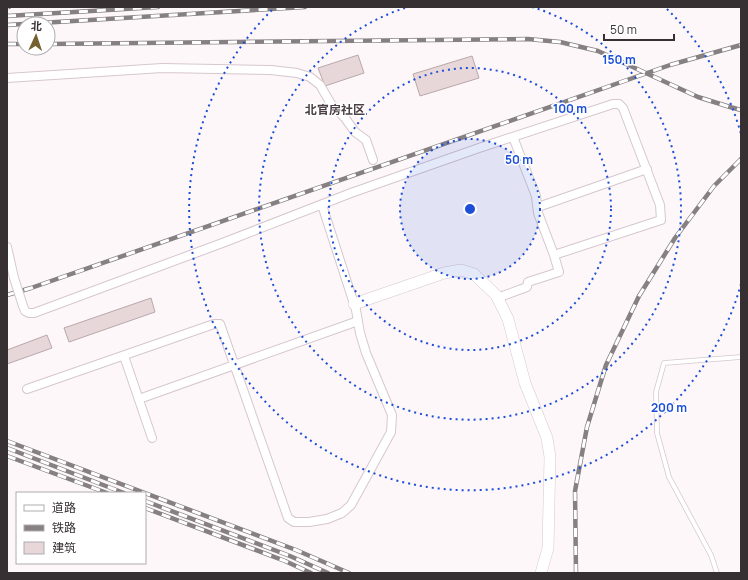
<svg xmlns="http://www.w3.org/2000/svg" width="748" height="580" font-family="Manrope,'Noto Sans SC',sans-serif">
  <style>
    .building { fill: #e8d7d9; stroke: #b9a8ab }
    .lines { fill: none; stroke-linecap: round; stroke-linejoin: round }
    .lane-casing { stroke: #d6c7ce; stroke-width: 5.5 }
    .street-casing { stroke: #d6c7ce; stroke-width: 10 }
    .secondary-casing { stroke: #d6c7ce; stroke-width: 12 }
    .lane { stroke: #fff; stroke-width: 4 }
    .street { stroke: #fff; stroke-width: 8 }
    .secondary { stroke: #fff; stroke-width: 11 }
    .rail-casing { stroke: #868083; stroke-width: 4.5 }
    .rail { stroke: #fff; stroke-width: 3; stroke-dasharray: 9; stroke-linecap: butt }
    .street-bridge-casing { stroke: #d6c7ce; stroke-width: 10; stroke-linecap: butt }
    .street-bridge { stroke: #fff; stroke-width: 8 }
    .ring { fill: none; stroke: #1d4ed8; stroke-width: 2; stroke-dasharray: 2 4 }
    .labels { text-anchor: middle; stroke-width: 3; stroke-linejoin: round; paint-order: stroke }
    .neighbourhood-label { font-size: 12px; font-weight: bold; fill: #4c4046; stroke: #fff }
    .centre { fill: #1d4ed8; stroke: #fff; stroke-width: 2 }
    .ring-label { font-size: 12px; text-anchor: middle; font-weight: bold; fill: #1d4ed8; stroke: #fff; stroke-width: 3; stroke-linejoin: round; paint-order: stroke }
  </style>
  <rect width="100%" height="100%" fill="#fdf7fa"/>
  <path class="building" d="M358,55L364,73L325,86L318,68Z
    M472,56L479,78L420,96L413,74Z
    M151,298L155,312L69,342L64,328Z
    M47,335L52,348L7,364V350Z"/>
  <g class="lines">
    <g class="lane-casing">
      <path id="lane" d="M717,573L711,555L669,477L657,433L656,392L664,363L741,357"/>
    </g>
    <g class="street-casing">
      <path id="street" d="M7,78L162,68L271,70L297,73L310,77L320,85L331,104L345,118L355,132L366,140L373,160
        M513,137L536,196L538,213L554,255
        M538,207L647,169
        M7,247L14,278
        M23,306L25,311L29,313H34L225,242L351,193L479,148L613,104H619L623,108L660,205L661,220L554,255L559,272L528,282L527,287L497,298
        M124,356L152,438
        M27,389L214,324H220L288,518L294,522H309L327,519L342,513L351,505L391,432L392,415L366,353L360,333L356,310L322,205
        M139,399L358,321"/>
    </g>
    <g class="secondary-casing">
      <path id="secondary" d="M354,304L444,273L461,270L474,274L496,295L508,319L525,383L547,438L550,457L548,548L541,573"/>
    </g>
    <use href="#lane" class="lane"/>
    <use href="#street" class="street"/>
    <use href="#secondary" class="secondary"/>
    <g class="rail-casing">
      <path id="rail" d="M7,7H9
        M7,16L158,7
        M7,25L305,7
        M7,44H24
        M48,44L528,39L560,42L598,51L698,97L730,107L741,110
        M7,295L31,288L670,65L741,45
        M7,441L296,550L349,573
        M7,448L124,493
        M7,456L107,493
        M145,501L290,556L328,573
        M145,508L285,561L311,573
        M576,573L575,491L587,427L606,365L639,296L675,238L714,186L741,159"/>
    </g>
    <use href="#rail" class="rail"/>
    <g class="street-bridge-casing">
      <path id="street-bridge" d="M14,278L23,306"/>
    </g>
    <use href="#street-bridge" class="street-bridge"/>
  </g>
  <circle cx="470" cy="209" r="70" fill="#1d4ed8" fill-opacity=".12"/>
  <g class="ring">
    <circle cx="470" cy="209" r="70"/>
    <circle cx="470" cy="209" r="141"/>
    <path d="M532 7A211 211 0 1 1 408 7"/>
    <path d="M741 284A281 281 0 1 1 273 9M667 9A281 281 0 0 1 741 134"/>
  </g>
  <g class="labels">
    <g class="neighbourhood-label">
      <text x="335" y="114">北官房社区</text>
    </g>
  </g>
  <circle cx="470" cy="209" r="6" class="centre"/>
  <g class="ring-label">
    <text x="619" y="64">150 m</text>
    <text x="570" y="113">100 m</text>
    <text x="519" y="164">50 m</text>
    <text x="669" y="412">200 m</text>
  </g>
  <rect width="748" height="580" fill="none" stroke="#363033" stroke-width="16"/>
  <rect x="16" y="492" width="130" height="72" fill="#ffffff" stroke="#afacad"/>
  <rect x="24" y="505" width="20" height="6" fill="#ffffff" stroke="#afacad"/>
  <text x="52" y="512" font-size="12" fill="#363033">道路</text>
  <rect x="24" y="525" width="20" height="6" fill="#868083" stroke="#afacad"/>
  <text x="52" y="532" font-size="12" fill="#363033">铁路</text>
  <rect x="24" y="542" width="20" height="12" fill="#e8d7d9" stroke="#afacad"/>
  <text x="52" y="552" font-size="12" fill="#363033">建筑</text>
  <g transform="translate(36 36) rotate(3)"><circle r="19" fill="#ffffff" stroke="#afacad"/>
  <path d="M0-3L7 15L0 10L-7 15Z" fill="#75602f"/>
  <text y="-6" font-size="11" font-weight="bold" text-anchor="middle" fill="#363033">北</text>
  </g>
  <path d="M604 34v6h70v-6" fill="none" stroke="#363033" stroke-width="2"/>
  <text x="610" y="34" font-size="12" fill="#363033" stroke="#ffffff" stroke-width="3" paint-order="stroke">50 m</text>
</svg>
